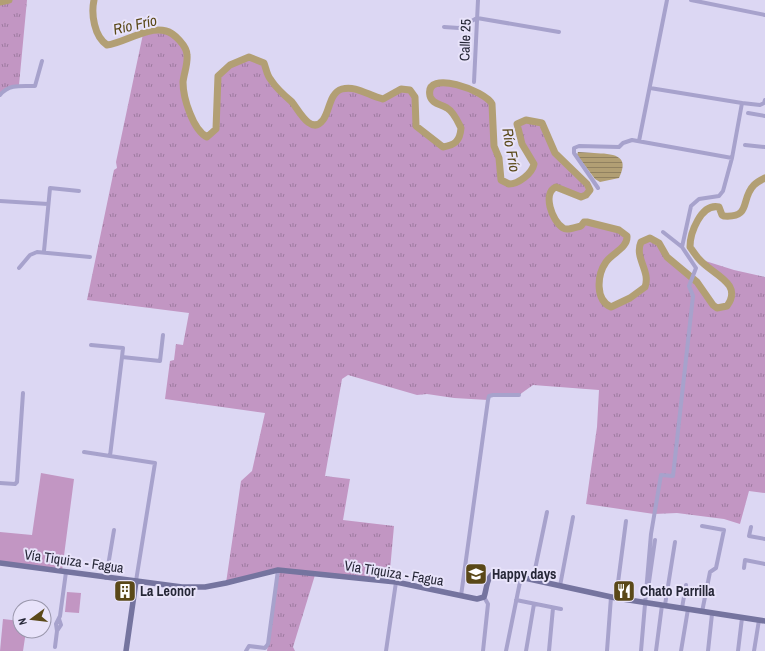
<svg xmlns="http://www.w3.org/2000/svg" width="765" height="651" font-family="'Archivo Narrow',sans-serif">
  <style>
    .grass { fill: url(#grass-tufts) }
    .pitch { fill: #c296c3 }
    .water { fill: url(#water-rules) }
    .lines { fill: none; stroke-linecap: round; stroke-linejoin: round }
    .river { stroke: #b29f74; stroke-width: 7 }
    .street { stroke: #a7a2cc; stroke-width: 4 }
    .secondary { stroke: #75749f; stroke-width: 5.5 }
    .labels { text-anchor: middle; stroke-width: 4; stroke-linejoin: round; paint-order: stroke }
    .street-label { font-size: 14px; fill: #252636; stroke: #e8e3fa }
    .poi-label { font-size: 14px; font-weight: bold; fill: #252636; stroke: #e8e3fa; text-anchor: start }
    .water-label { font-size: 15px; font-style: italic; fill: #5a4818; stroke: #e8e3fa }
  </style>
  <defs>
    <pattern id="grass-tufts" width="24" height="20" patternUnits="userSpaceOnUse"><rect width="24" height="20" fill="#c296c3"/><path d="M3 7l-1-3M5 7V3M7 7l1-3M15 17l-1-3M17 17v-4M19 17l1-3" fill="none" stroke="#9d7a9f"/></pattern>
    <pattern id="water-rules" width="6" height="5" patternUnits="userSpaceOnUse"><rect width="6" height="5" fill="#b29f74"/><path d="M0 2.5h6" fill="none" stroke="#918160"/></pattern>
  </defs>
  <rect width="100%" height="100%" fill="#dcd7f3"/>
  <path class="grass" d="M9,0H27L19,85L9,88L0,95V2Z
    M154,31C157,31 162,30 166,31C174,33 187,46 187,55C188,64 183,73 183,82C183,98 193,130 207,137L216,129L218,76L230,65L249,57L264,63C266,68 267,76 271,80C276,88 285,96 292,102C298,109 311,136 323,120C330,111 329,93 342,89C356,85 369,96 383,99L401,89L410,90L415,97L416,126L443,147C455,145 460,141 461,128C458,122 455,115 450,110C444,104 433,105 430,96C424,68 486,91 492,104L494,146L499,158L501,180L509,184C518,184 532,173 534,164L522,144L517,124L526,120L542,123L555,153L587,184L590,190L586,195L581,197L556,187C542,193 552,221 562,228C567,231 576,227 581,226L584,222H587L619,230L627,236C628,248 612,253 606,262C597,275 595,300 611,307L630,298L645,287C651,271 634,258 641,242L650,238L659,243L667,257L697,282L713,305L717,308L727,306C742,286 713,271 699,259L734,270L765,277V493L749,491L740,524L724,519L677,513L654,514L586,504L597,427L599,390L533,385L519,395H493L488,400L454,398L427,394L417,395L348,375L342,379L325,476L350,479L343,520L394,526L389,581L315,575L293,647L295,651H267L278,571L226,583L241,481L252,471L265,413L165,399L170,361L174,360L176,344L183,345L189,313L87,300L114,170L117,168L116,162L143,34Z"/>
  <path class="pitch" d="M41,473L74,479L62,571L0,563V532L32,535Z
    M67,592L81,593L79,613L65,612Z
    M3,619L20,621V631H26L23,651H0Z"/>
  <path class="water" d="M578,152C584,152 589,153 594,153C612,154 631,154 619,178L600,182L595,179L577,155Z"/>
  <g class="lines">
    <path class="river" d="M94,0C91,14 94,36 107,45C124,43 147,26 166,31C174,33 187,46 187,55C188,64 184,73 183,82C183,98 193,130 207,137L216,129L218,76L230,65L249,57L264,63C266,68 267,76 271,80C276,88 285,96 292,102C298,109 311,136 323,120C330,111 329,93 342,89C356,85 369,96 383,99L401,89L410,90L415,97L416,126L443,147C455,145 460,141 461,128C458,122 454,112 447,108C441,104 432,104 430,96C424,68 486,91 492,104L494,146L499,158L501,180L509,184C518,184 532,174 534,164L522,144L517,124L526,120L542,123L555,153L587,184L590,190L586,195L581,197L556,187C542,193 552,221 563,228C567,231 576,227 581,226L584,222H587L619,230L627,236C628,248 612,253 606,262C597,275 595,300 611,307L630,298L645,287C651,271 634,258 641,242L650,238L659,243L667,257L697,282L713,305L717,308L727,306C744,283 711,274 699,259C696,256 693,251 690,247C690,233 701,203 719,207L722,215L724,216C752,218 740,199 754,185C757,182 761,180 765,178
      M0,2L9,0"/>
    <path class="street" d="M691,0L765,15
      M444,27L459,28L477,18L559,32
      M474,82L478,0
      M650,88L742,103
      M0,95C9,84 21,86 35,86L42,61
      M748,113L765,116
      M639,141L667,0
      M745,145L765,147
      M598,188L574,153V148L579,146L619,147L623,143L632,140L732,158
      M0,201L48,204
      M663,232L682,247
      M44,251L50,188L79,191
      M19,268L30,255L37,252L90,257
      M91,345L123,348L122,357
      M84,452L110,456
      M0,483L15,484L17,482L23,393
      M702,526L724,530L716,568L710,572L702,612
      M751,527L749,536L765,539
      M744,568L745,560L765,564
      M106,578L114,530
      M533,579L547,512
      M136,581L155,463L110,456L122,357L160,361L163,335
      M560,586L573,517
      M648,589L655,540
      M461,596L488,400L489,396L493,395H519
      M616,598L626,521
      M516,600L561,609
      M665,605L675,542
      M682,608L686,585
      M57,631L61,625L59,619
      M55,647L57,631L56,624L60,616L66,572
      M246,651L249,646L265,648L268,644L278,570
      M386,651L396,582
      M483,651L488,604L484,597
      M506,651L521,577
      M526,651L534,604
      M549,651L553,608
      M607,651L611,597
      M641,651L651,534L661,475L673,476L693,296L689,286L696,268L682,247L691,206L699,199L719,196L723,191L732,158L742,103L760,105L764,103L765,100
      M656,651L662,605
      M681,651L688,609
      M708,651L712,614
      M738,651L742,618
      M754,651L759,620"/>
    <path class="secondary" d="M0,563L182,587H205L226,583L278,570L396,582L477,599L484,597C487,589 486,575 497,572L616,598L765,621
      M126,651L136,581"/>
  </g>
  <defs>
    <g id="school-square" transform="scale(1.15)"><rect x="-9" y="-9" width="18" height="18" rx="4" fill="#5a4818" stroke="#e8e3fa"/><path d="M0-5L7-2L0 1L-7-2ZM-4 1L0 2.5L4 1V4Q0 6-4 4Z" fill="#fff"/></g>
    <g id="building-square" transform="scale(1.15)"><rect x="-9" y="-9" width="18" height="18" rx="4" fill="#5a4818" stroke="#e8e3fa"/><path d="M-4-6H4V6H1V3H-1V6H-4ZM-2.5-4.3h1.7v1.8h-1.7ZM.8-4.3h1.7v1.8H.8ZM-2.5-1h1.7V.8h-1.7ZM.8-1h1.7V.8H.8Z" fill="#fff"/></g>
    <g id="restaurant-square" transform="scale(1.15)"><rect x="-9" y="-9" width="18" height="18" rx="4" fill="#5a4818" stroke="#e8e3fa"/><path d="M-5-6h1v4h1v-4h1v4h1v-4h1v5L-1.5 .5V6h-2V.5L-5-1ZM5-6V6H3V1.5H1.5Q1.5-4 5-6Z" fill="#fff"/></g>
  </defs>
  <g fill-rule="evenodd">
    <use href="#school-square" x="476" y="574"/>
    <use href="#building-square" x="125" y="591"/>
    <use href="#restaurant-square" x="624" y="591"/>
  </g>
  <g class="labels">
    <g class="street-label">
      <text transform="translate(465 40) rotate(-88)" y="5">Calle 25</text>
      <text transform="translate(74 561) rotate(8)" y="5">Vía Tiquiza - Fagua</text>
      <text transform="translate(394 573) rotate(9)" y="5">Vía Tiquiza - Fagua</text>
    </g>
    <g class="poi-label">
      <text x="492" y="579">Happy days</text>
      <text x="140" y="596">La Leonor</text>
      <text x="640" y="596">Chato Parrilla</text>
    </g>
    <g class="water-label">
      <text transform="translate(135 25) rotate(-13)" y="5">Río Frío</text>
      <text transform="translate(511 150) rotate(80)" y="5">Río Frío</text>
    </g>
  </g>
  <g transform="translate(32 619) rotate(255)"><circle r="19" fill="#e8e3fa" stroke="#9a97ac"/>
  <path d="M0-3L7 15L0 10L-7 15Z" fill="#5a4818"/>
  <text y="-6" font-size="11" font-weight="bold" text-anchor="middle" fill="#252636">N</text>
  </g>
</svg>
